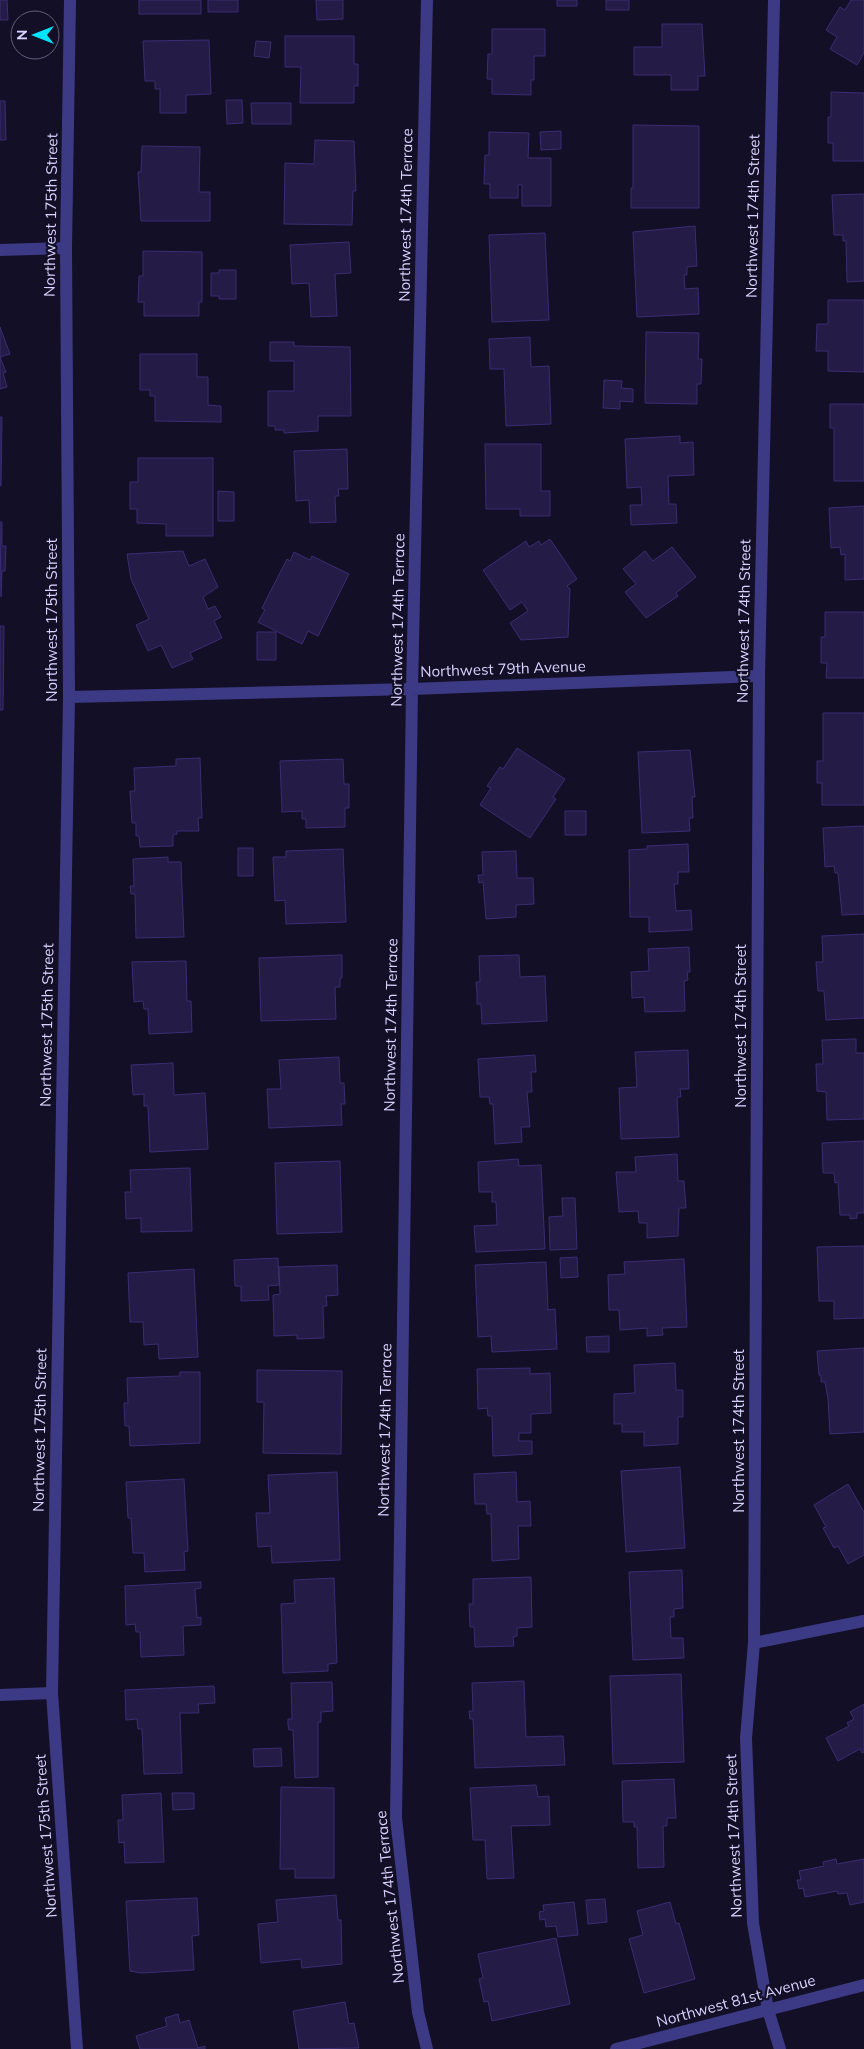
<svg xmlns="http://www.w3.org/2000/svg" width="864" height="2049" font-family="Mulish,sans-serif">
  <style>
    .building { fill: #241b47; stroke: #3b2d73 }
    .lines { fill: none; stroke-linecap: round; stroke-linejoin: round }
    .minor { stroke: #3d3a85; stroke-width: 12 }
    .labels { text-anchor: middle; stroke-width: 4.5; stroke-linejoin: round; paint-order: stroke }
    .street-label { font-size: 15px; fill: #d9d4ff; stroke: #130f26 }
  </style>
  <rect width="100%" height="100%" fill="#130f26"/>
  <path class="building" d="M0,0H7L8,20H0Z
    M139,0H201V14H139Z
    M208,0H238V12H208Z
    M316,0H343V19L317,20Z
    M557,0H577V6H557Z
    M606,0H629V10H606Z
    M851,0H864V53L857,65L830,49L837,37L826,30L840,7L845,10Z
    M662,24H702L705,76H698V90H671V75H634V47H662Z
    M492,29H545V56H534V80H531V95L492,94V79H487L488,54H492Z
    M285,36H354V64H358V86H354V103H300L301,67H285Z
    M209,40L211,94L186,95V113H160V89H155V81H145L143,41Z
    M256,41L271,42L269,58L254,56Z
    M831,92L864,93V161H833V143H828V117H831Z
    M226,100H242L243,123L227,124Z
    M0,101H5L6,140H0Z
    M251,103H291V124H252Z
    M633,125L699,126V208H631V188H633Z
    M561,131V149L541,150L540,132Z
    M489,132L529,133L528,158H551V206H522V185H518V198H490V184H484L485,155H489Z
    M315,140L354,141L356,191H353L352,225L284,224L285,163L314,164Z
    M142,146L200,147L199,192H210V221H141L138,172H141Z
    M864,194V281L847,282L846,241H843V235H834L832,195Z
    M695,226L697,266L687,267V275H684L685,289L698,288L699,314L637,317L633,232Z
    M545,233L549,320L492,322L489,235Z
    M349,242L351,273L335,274L337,316L311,317L309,283L292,284L290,245Z
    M143,251L202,252V302H199V316H144V302H138L139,276H143Z
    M219,270H236V299H219V296H211V273H219Z
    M828,300H864V372L828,371V351H816L817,324H828Z
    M0,327L10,354L0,357L6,372L3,373L7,387L0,389Z
    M646,332L699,333L698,359H702L701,384H697V404L645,403Z
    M530,337L531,367L549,366L551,424L506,426L504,369H490L489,339Z
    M270,342H294V346L350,347L351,416H318V431L284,433V430H275V426H268V391H294V361H270Z
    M140,354H197V377H208V405L221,406V422L155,421V396H150V390H140Z
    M604,380L622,381L621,388L633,389V402L620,401V409L603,408Z
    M830,404H864V481H834V428H830Z
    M0,417H2L1,486H0Z
    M680,436V443L693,442L694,475L668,476L669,504H676L677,523L631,525L630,505H642L641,487L627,488L625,439Z
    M485,444H541V491H550V516H520V509H486Z
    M347,449L348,489H338L339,496H335L336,522L310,523L309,500L296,501L294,451Z
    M138,458H213V536H166V524L137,523V509H130V482H138Z
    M218,491L234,492V521H218Z
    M864,506V579L845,580V554L841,555L840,547L831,548L829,508Z
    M0,522H2V546H6L5,571H2L1,597Z
    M550,539L577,579L567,586L570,589L568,637L521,640L510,623L528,611L522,602L510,610L483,570L526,541L529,547L539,541L541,545Z
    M672,547L696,577L676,593L678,596L646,618L625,592L636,584L623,569L645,551L653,561Z
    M183,551L189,566L205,559L218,587L203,597L208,609L215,606L221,617L214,621L222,638L190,653L193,659L172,668L161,645L148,651L136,625L149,619L131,579L127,554Z
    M294,552L310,560L312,556L349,574L318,636L308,631L302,644L258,622L265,610L262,608L287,559L290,561Z
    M825,612H864V678H826L827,663H821V637H825Z
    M0,626H4L3,710H0Z
    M257,632H276V660H257Z
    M823,713H864V805H822V783H817V761H823Z
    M517,748L565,779L553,797L556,799L530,838L480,805L491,788L487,786L500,767L503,769Z
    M690,750L695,797H692L693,818H689L690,831L642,833L638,752Z
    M200,758L202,818H198L199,831H177V834L173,835V846L140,847L139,836H136V823H132L130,791H135L134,768L176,766V759Z
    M343,759L344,784H349V808H345V827L306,828V819H302V811L282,812L280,761Z
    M565,811H586V835H565Z
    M864,826V914L842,915L838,873H835L834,866L825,867L823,828Z
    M688,844L689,872H678V884H674L676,911L691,910L692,930L649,932V917H630L629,850L647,849V846Z
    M238,848H253V876H238Z
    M343,849L346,922L286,924L285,900L275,901L273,857H286V851Z
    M516,851L517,878H533L534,904L516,905V917L486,919L483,882L479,883L478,875H483L482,852Z
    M168,857V862H181L184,937L136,938L135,894H131L130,886H134L133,859Z
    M864,934V1018L826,1020L824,991H818L816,962H823L822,936Z
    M689,947L690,972H687L688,980L684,981L685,1011L645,1012L644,997L632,998L631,972L649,971L648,949Z
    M342,955V978H340V987H335L336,1019L261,1021L259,958Z
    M519,955L520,977L545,976L547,1021L482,1024L481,1004H477V993L476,982H480L479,956Z
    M186,961L187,1001H191L192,1032L149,1034L148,1009H144L143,1001L134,1002L132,962Z
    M856,1039V1053H864V1119L827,1120L826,1092L817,1091L816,1064H823L822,1040Z
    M688,1050L689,1089H680L681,1097H677L679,1137L621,1139L619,1088L637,1087L635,1052Z
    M535,1055L536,1072H531L532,1092H527L530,1127H521L522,1142L495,1144L493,1104H490L489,1097H480L478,1059Z
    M339,1057L340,1083H344L345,1104H341L342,1125L269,1128L267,1089H281L279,1060Z
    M173,1063L174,1095L205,1093L208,1149L150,1152L148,1106H144V1094L133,1095L131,1065Z
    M864,1141V1213H857V1218L850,1219V1215H840L838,1182L835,1183L834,1173H823L822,1143Z
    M677,1154L678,1181H684L686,1208H679L678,1236L647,1238V1223H639L638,1211L619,1212L616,1172H636L635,1157Z
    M518,1159L519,1166L541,1165L545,1249L476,1252L474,1226L497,1225L496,1202H492V1192H479L478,1162Z
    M340,1161L342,1232L277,1234L275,1163Z
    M190,1168L192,1231L141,1232V1218L126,1219L125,1192H131L130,1170Z
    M562,1198H575L577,1249L550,1250L549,1217L563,1216Z
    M864,1246V1318L834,1319V1301H819L817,1247Z
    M577,1257L578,1277L561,1278L560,1258Z
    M278,1258L279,1285L268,1286L269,1300L241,1301V1286H235L234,1260Z
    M684,1259L687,1327L662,1328L663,1335L647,1336V1328L620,1330L619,1310H609L608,1275L625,1274L624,1262Z
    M546,1262L548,1310L555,1309L557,1349L492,1352L491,1336L478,1337L475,1265Z
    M337,1265L338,1295L326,1296L327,1306H323L324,1338L297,1339V1335L274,1336L273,1295L280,1294L279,1267Z
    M194,1269L198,1357L159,1359L158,1344L144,1345L143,1322H130L128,1273Z
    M609,1336V1352H587L586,1337Z
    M864,1348V1432L830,1434L828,1399L825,1382H821V1375H819L817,1351Z
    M675,1363L676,1390H683V1417H678V1444L644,1446V1432H622V1424H614V1394L635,1393L634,1365Z
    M530,1368V1374L550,1373L551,1413L531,1414V1433H519V1441H532V1454L493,1456L492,1416H488L487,1408L478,1409L477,1369Z
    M257,1370L342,1371L341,1454L263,1453L264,1402H257Z
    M180,1372H200V1443L130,1446L129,1426H125L124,1403H128L127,1378L180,1376Z
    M680,1467L685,1548L626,1552L621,1471Z
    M337,1472L340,1560L272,1563L271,1546L258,1547L256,1513H270L268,1475Z
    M516,1472L517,1502L530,1501L531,1526H518L519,1559L492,1561L491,1514H487L486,1504H475L474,1474Z
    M184,1479L188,1551L184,1552L185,1570L145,1572L144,1553H133L131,1518H128L126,1482Z
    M848,1484L864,1512V1555L848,1564L838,1546L834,1548L823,1528L826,1527L814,1505Z
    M682,1570L683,1608L674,1609V1617H670L671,1638H683L684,1658L633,1660L629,1572Z
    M531,1577L532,1627L517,1628V1636L513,1637L514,1646L475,1647L474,1627H470L469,1604H473V1579Z
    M334,1578L337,1663L328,1664V1671L283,1673L281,1604L295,1603L294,1580Z
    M201,1582V1588L195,1589L197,1618L201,1617V1625L183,1626L184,1655L141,1657L140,1632H136L135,1624L126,1625L125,1586Z
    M681,1674L684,1762L613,1764L610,1676Z
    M524,1681L526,1737L563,1736L565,1765L475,1768L473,1719H470L469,1711H473L472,1683Z
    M332,1682L333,1711L321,1712V1722H318V1777L295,1778L293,1730H289L288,1725V1719H292L291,1683Z
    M214,1686L215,1703L198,1704L199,1713H180L182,1773L144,1774L142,1729H138L137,1719L126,1720L125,1690Z
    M864,1704V1752L862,1753L860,1749L838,1761L826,1738L849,1726L847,1723L854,1719L850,1712Z
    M281,1748L282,1766L254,1767L253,1749Z
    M674,1779L676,1818H667V1826H663L664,1867L638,1868L637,1827H634V1822H623L622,1781Z
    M536,1785L538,1797L549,1796L550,1825L511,1826L514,1878L487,1879L485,1840H473L470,1788Z
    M281,1787L334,1788V1878H295V1869H280Z
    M161,1793L164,1862L125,1863L124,1842L119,1843L118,1820H123L122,1795Z
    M172,1793H194V1809L173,1810Z
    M836,1859L837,1864L864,1859V1902L850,1905L847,1893L838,1894L837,1891L805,1897L803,1888L799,1889L797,1880H801L799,1871L824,1866L823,1862Z
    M336,1895L338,1920H341L342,1964L302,1968L301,1959L261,1963L258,1924L278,1922L276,1900Z
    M197,1898L199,1935L192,1936L194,1970L141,1973L130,1971L126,1901Z
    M605,1899L607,1922L588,1924L586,1900Z
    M574,1902L578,1935L558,1937L556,1926L546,1927L545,1919L540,1920L539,1912L544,1911L543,1905Z
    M670,1902L676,1924L679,1923L695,1979L644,1993L629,1939L643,1935L637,1911Z
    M556,1938L570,2004L492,2021L488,2001L484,2002L479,1979L483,1978L478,1954Z
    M345,2002L349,2024L354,2023L359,2048L299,2049L293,2011Z
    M178,2014L180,2023L189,2020L198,2048L205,2046V2049H140L136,2036L167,2026L165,2018Z"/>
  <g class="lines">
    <path class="minor" d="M70,0L66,248L69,697L52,1693L77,2049
      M427,0L412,689L396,1818L418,2012L427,2049
      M774,0L759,676L754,1643L746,1738L753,1923L768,2010L780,2049
      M0,250L66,248
      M69,697L412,689L759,676
      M754,1643L864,1621
      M0,1695L52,1693
      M616,2049L864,1985"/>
  </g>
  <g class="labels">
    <g class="street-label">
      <text transform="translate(51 215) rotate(-89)" y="5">Northwest 175th Street</text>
      <text transform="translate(406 215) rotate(-89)" y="5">Northwest 174th Terrace</text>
      <text transform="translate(753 216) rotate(-89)" y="5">Northwest 174th Street</text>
      <text transform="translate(52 620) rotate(-90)" y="5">Northwest 175th Street</text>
      <text transform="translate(398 620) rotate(-89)" y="5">Northwest 174th Terrace</text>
      <text transform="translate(744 621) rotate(-89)" y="5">Northwest 174th Street</text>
      <text transform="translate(503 669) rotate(-2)" y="5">Northwest 79th Avenue</text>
      <text transform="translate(47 1025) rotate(-89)" y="5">Northwest 175th Street</text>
      <text transform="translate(391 1025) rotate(-89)" y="5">Northwest 174th Terrace</text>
      <text transform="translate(741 1026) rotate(-90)" y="5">Northwest 174th Street</text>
      <text transform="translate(40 1430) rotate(-89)" y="5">Northwest 175th Street</text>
      <text transform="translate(385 1430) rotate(-89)" y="5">Northwest 174th Terrace</text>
      <text transform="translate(739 1431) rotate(-90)" y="5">Northwest 174th Street</text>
      <text transform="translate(46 1836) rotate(-94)" y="5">Northwest 175th Street</text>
      <text transform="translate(734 1836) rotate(-92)" y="5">Northwest 174th Street</text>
      <text transform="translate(390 1897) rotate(-96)" y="5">Northwest 174th Terrace</text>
      <text transform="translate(736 2001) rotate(-15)" y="5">Northwest 81st Avenue</text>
    </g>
  </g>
  <g transform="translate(35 35) rotate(270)"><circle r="24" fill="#130f26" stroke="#625e7d"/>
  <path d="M0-4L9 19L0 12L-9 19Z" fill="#00e5ff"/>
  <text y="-8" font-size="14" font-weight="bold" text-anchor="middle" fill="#d9d4ff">N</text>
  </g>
</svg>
